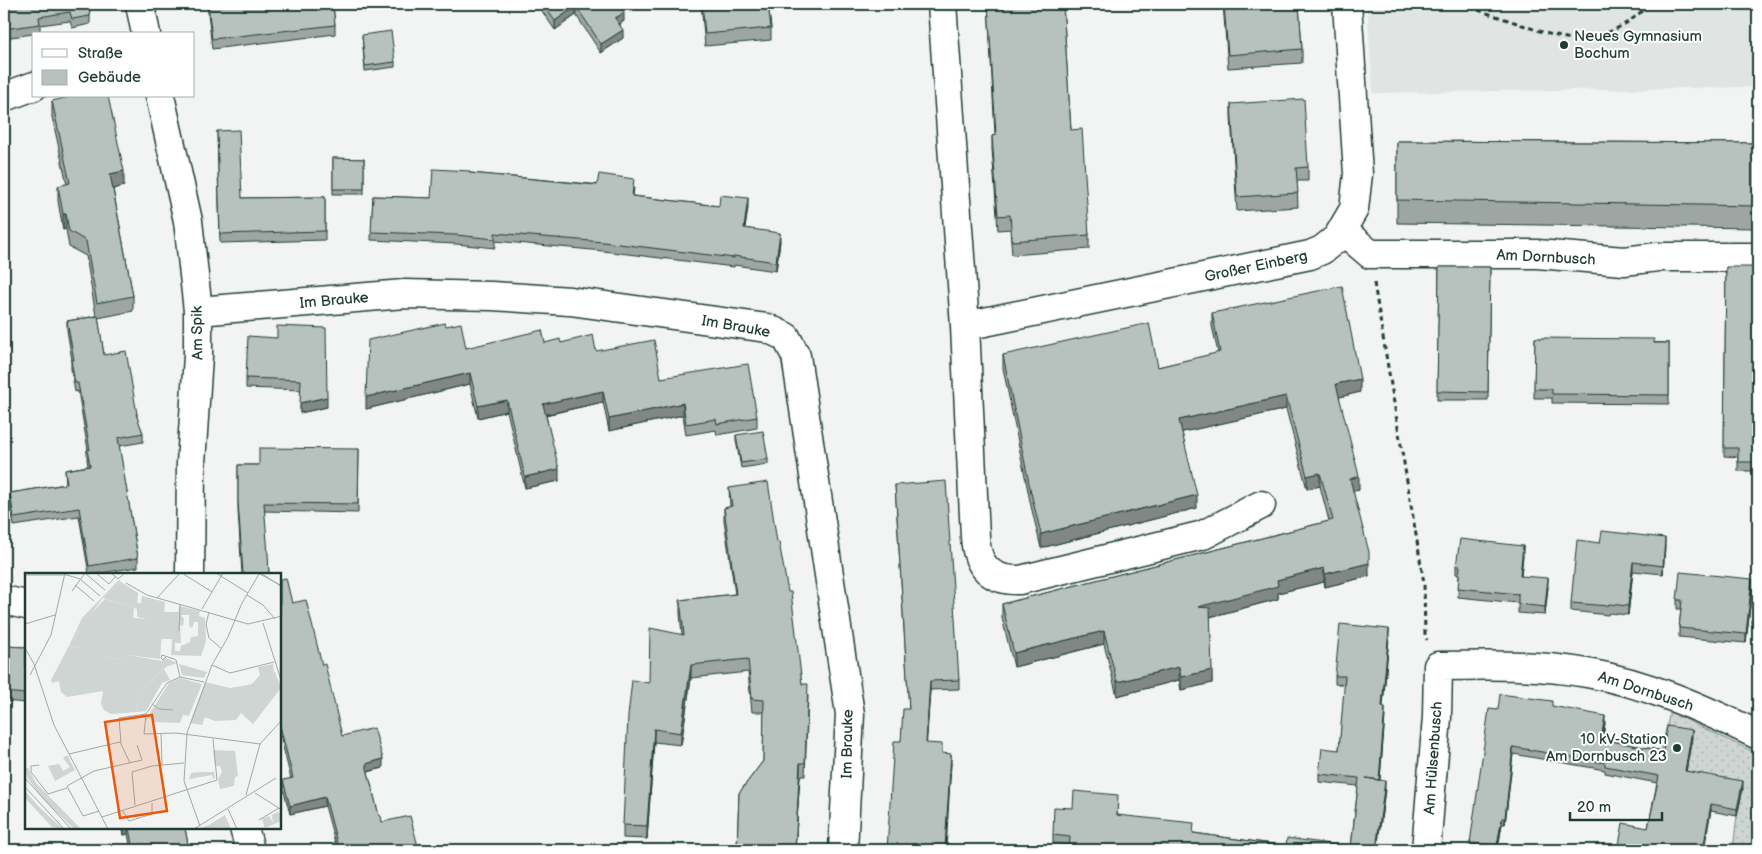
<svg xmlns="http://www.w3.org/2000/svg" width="1762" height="854" font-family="'Balsamiq Sans',sans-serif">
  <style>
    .built { fill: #e0e4e3 }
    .grass { fill: url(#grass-dots); stroke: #768984 }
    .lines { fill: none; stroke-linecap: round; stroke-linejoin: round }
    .street-casing { stroke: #1f3d34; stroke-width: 31 }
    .path { stroke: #1f3d34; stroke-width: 3; stroke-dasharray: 5 4; stroke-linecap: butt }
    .street { stroke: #fff; stroke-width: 28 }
    .wall { fill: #9da6a3; stroke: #1f3d34 }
    .shaded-wall { fill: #808784; stroke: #1f3d34 }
    .building { fill: #b7c1bd; stroke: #1f3d34 }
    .poi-dot { fill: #1f3d34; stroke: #fff; stroke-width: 2 }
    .labels { text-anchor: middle; stroke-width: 4; stroke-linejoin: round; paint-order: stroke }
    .poi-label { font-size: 15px; fill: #1f3d34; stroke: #fff; text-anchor: start }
    .street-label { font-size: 15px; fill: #1f3d34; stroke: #fff }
    .inset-road { fill: none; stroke: #9eaaa7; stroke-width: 1 }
    .view { fill: #e8590c; fill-opacity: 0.15; stroke: #e8590c; stroke-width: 2.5 }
    .inset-edge { fill: none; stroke: #1f3d34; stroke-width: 2.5 }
  </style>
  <defs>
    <pattern id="grass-dots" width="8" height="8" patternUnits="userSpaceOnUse" patternTransform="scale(1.25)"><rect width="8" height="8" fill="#ced5d3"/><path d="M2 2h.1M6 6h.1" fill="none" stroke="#b0b8b6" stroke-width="1.8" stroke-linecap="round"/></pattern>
  </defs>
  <rect width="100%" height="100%" fill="#f2f3f3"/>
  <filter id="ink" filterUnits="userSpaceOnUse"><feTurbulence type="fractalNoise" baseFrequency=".02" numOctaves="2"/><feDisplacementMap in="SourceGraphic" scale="10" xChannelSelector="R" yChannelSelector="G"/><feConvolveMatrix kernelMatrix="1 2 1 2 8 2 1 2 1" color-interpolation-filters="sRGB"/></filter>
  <g filter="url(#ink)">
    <path class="built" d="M1367,4H1758V87L1373,93Z"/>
    <path class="grass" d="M1670,712L1758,754V850H1704L1705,845L1733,849L1737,816L1743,788L1656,772Z"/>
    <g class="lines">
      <g class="street-casing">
        <path id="street" d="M140,4L146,34
          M942,4L965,326L975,537C977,566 990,581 1020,580L1203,535L1261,505
          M160,96L188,221L198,311V356L191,463L190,574
          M4,97L34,86
          M1342,230L1370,254H1537L1624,261L1658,257H1758
          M198,311L404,294L492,296L570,301L767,328L786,337L796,356L850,714L843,850
          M965,326L1310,255L1322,250L1337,238L1354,209L1358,174L1347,4
          M4,600L26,605
          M244,828L250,850
          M1426,850L1437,717L1438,666C1488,665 1537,664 1587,673C1647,683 1704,709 1758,735"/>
      </g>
      <path class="path" d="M1461,4C1477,10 1493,15 1508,20C1530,27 1551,37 1574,39C1598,41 1634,23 1648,4
        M1374,283L1424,583L1425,635L1427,640"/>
      <use href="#street" class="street"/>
    </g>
    <path class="wall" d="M4,4H89L90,16V24L72,28L70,21L40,25V33L4,38Z
      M207,4H333L335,25V34L212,49Z
      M537,4H618L624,21L620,24L623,38L601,53L576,15L555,30Z
      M701,4H768L771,28V40L705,46Z
      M988,4H1063L1071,130L1089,235V249L1012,255L1010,229L998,230L992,149V136L995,135Z
      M1223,4H1299L1302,49V63L1228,68Z
      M362,35L395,62V67L365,71Z
      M52,101L124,186L113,189L133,296V311L98,318L104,355L137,414V418L143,433V442L119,446L138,558V567L95,574H89L79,516L14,526L10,501V493L66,484L65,470L88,466L87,459V450H88L78,391L75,392L71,369V360H72L67,330V321L96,316L86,256L69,247L66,229L63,230L58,201V186L67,184L52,117Z
      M1231,104L1308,167V181H1297L1298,207L1237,211L1231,117Z
      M217,131L242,198L325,197V240L220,243Z
      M1397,141L1758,143V228L1397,223Z
      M333,158L364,159V194H333Z
      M470,173L634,188L633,196L719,206L748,207L745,228L780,241L776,271L734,265V267L603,251L495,241V248L456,244L371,240L373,196L431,198Z
      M1439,267H1490L1488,400H1437Z
      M1726,267L1753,282H1758V471H1738V457L1724,456Z
      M1212,313L1360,392L1339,397L1359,490L1353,491L1369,576L1325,587L1324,582L1278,593V599L1210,617L1212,683L1181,690L1179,680L1117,696L1104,644L1014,667L1002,618V604L1329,521L1320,486L1307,489L1286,409L1182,432L1197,508L1041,548L1031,506L1003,368V355L1158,367L1218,353L1212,326Z
      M446,326L466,348L561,343L596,351L757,417V428L717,435L716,430L686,435L683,415L609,431L603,402L546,415L559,481L525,488L507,411L478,418L470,384L366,409Z
      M277,338L327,407L300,413L301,390L246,388V378Z
      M1535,338L1669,343V404L1552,403V398H1534Z
      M736,435L768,459V464L741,468L736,440Z
      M359,449L358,513L264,511L269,574H242L238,511V465H259Z
      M895,485L959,680V689L930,690L926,743L942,753L951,763L946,850H887L901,741L909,709Z
      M729,488L777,542L802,684L808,696L805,776H800L795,850H737L739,793L763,761L764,712H752L748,672L691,678L681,745L654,742L647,839L623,838V825L649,683L682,635L680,613V600L735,594L724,520V508L730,507Z
      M1600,543L1665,546L1663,574L1633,571L1628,615L1609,613L1608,615L1571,611V603Z
      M1523,555L1521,576L1548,587L1545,615L1518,613V603L1458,597L1459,575L1456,574V566Z
      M280,579L322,665L342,736L383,768L368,772L379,816L382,822L419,850H337L325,806L290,814L283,788V780L291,779L280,735Z
      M1752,588L1746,643L1679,637V628L1681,609H1677V600Z
      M1389,637L1383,706L1385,715L1380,780L1385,789L1377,850L1069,845L1053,843V835L1073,808L1118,803L1117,815L1194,833L1286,846L1351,847L1358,786L1319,782V774L1339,750L1345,685L1335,684V676Z
      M4,646L26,647V703L4,701Z
      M1552,706L1605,723L1603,739L1663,751L1692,737L1686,771L1743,788L1737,816L1711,811L1648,828L1657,783L1605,773V770L1513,754L1505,824H1502L1498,850H1470V843L1498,710Z
      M122,828H185L189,850H131L128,834L124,835Z"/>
    <path class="shaded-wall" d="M576,6V15L555,30V21Z
      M624,13V21L615,27V18Z
      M623,30V38L601,53V44Z
      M124,171V186L110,190V174Z
      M748,198V207L744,236V228Z
      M63,214H66V229L63,230Z
      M780,233V241L776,271V262Z
      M470,373V384L366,409V397Z
      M1360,379V392L1336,398V384Z
      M603,391V402L543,415V404Z
      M1286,396V409L1179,433V420Z
      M327,397V407L300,413V403Z
      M507,400V411L478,418V406Z
      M683,403V415L609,431V419Z
      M559,469V481L525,488V477Z
      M1320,473V486L1307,489V476Z
      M1359,476V490L1350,492V479Z
      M1197,495V508L1041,548V534Z
      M1665,538V546L1663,574V566Z
      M1523,546V555L1520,584V576Z
      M1633,562V571L1628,615V606Z
      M1369,563V576L1325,587V574Z
      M1324,568V582L1278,593V599L1198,620V607L1277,580Z
      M1548,578V587L1545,615V607Z
      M1752,579V588L1746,643V634Z
      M1389,629V637L1382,714V706Z
      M1104,631V644L1014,667V653Z
      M691,665V678L681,745V733Z
      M1179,667V680L1117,696V682Z
      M1212,670V683L1181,690V677Z
      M930,681V690L926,752V743Z
      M1385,707V715L1379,788V780Z
      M1605,716V723L1601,746V739Z
      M654,729V742L647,839V826Z
      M1692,730V737L1685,777V771Z
      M1513,747V754L1505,824V818Z
      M951,754V763L945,850V848Z
      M383,759V768L366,772V764Z
      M800,763V776L795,850Z
      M1385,781V789L1377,850H1376Z
      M1743,781V788L1737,816V809Z
      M325,797V806L290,814V806Z
      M1711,804V811L1704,850H1703Z
      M1502,818V824L1497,850V845Z
      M124,828H128V834L124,835Z"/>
    <path class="building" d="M4,4H89L90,16L72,19L70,12L39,17L40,24L4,29Z
      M208,4H333L335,25L212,39Z
      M543,4H618L624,13L615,18L623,30L601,44L576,6L555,21Z
      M702,4H768L771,28L705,34Z
      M988,4H1063L1071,130L1082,129L1089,235L1012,241L1010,215L998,216L992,136L996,135Z
      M1224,4H1299L1302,49L1228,55Z
      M391,31L395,62L365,66L362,35Z
      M73,96H108L124,171L110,174L133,296L97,303L86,241L69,231L66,214H63L58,186L70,183L52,101Z
      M1304,99L1308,167L1296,168L1298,193L1237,197L1231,104Z
      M239,130L242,198L325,197V231L220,234L217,131Z
      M1397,141L1758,143V206L1397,200Z
      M333,158L364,159V189H333Z
      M433,169L470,171V173L597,185L599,174L634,179L632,196L719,206L720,195L748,198L744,228L780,233L776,262L734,256V258L603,242L495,233V239L456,235L371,232L373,196L431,198Z
      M1439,267H1490L1488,392L1437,391Z
      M1726,267H1753V282H1758V462H1738V448H1724Z
      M1342,286L1360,379L1336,384L1359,476L1350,479L1369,552V563L1325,574L1324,568L1277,580L1278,586L1198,607L1210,608L1212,670L1181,677L1179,667L1117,682L1104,631L1014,653L1002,604L1333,520L1320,473L1307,476L1286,396L1179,420L1197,495L1041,534L1031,493L1003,355L1149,323L1158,367L1220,352L1212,313Z
      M98,316L104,355L126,351L137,414H136L143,433L118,438L138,558L89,566L79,508L14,518L10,493L67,484L65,470L90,466L87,450H90L78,383H75L71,360H74L67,321Z
      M445,323L446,326L461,323L466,348L542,330L545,343L560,339L561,343L593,335L596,351L654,340L661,378L748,364L757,417L717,424L716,419L686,424L683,403L609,419L603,391L543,404L559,469L525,477L507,400L478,406L470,373L366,397L368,340Z
      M277,326L326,328L327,397L300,403L301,380L246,378L248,336L277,338Z
      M1535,338L1654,339V343H1669V395L1552,394V389H1534Z
      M763,431L768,459L741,463L736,435Z
      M259,448L359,449L358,504L264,503L268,554L269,574H243L238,502V465H259Z
      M946,481L959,680L930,681L926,743L942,744V753L951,754L945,848H936V850H887L894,741H901L903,709H909L895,485Z
      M768,482L777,542H779L788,592H791L802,684H808L805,763H800L795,850H745L737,849L739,793L763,761L764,700L752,699L748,659L691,665L681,733L654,729L647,826L623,825L628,716L632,680L649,683L650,628L684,635L680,600L736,594L724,508L732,506L729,488Z
      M1602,531L1665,538L1663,566L1633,562L1628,606L1609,604L1608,606L1571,603L1577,540L1600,543Z
      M1460,539L1523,546L1520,576L1548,578L1545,607L1518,604V593V594L1458,588L1460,566H1456Z
      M1680,572L1752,579L1746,634L1679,628L1682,600H1677Z
      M286,578L292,603L306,600L322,665L325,664L342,736L374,728L383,759L366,764L379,816H381L382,822L410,816L419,850H339L325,797L290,806L283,780L293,778L280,726V579Z
      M1340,624L1389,629L1382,706L1385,707L1379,780L1366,778L1385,781L1376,850H1069L1070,837L1053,835L1054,807L1073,808L1074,791L1118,795L1117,815L1194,823L1193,833L1286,846L1287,838L1351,847L1359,778L1319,774L1322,748L1339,750L1345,676H1335Z
      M4,646L26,647V694L4,692Z
      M1500,694L1552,701V706L1605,716L1601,739L1663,751L1667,726L1692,730L1685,771L1743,781L1737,809L1711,804L1703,850H1618L1623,823L1648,828L1659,776L1605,766V763L1513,747L1505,818H1502L1497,845L1470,843L1489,709L1498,710Z
      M129,828H185L189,850H133Z"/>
  </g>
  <g class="poi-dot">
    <circle cx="1564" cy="45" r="5"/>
    <circle cx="1677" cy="748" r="5"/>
  </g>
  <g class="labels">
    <g class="poi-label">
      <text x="1574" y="41">Neues Gymnasium<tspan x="1574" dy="17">Bochum</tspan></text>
      <text x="1667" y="744" text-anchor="end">10 kV-Station<tspan x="1667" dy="17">Am Dornbusch 23</tspan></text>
    </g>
    <g class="street-label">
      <text transform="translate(1546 257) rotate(3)" y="5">Am Dornbusch</text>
      <text transform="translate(1256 266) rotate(-12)" y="5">Großer Einberg</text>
      <text transform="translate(334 300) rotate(-5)" y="5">Im Brauke</text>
      <text transform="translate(736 326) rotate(10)" y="5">Im Brauke</text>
      <text transform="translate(197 333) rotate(-91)" y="5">Am Spik</text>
      <text transform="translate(1646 691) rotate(18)" y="5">Am Dornbusch</text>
      <text transform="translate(847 744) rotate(-89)" y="5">Im Brauke</text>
      <text transform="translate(1433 758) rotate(-86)" y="5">Am Hülsenbusch</text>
    </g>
  </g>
  <g transform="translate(25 573)">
    <rect width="256" height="256" fill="#f2f3f3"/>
    <path d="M94,7L96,9L78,25L53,58L27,110L57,45ZM117,23L140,29L139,39H154L153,52L112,44V30H116ZM154,91L182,99L179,105L157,102ZM139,96L145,107L137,110L121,138L112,139L113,128L124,109ZM155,105L177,111L164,143L158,142L155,150L128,149L126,143L120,148L144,110ZM188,177L210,178L213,203L210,204L209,213L195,216L193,206L197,199L195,193H190ZM42,182L50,197L30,208L23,193L34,191L38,198L45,194L38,185ZM177,199H189L190,205L180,208L188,205L187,202L164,206L166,200ZM200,242L206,256H173L184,252Z" fill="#ced5d3"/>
    <path d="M0,195H3L11,210L56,256H49L17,225L2,204ZM0,218L14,234L38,256L27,254L0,225Z" fill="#ced5d3"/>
    <path d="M96,9L113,20L112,36L78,25ZM154,33L175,38L174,43L180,45L181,68L176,83L146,82L147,66H136L138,47L153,51ZM156,42H164V53L167,55L169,49H173V63L166,64L165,69L156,73L155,78H150V70H156L155,52L158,53L159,46ZM59,72L83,84L97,87L103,82L137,88L141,85L152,90L141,94L124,109L113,128L112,139L86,141L79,137L76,131L78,118L42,124L36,119L34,108L27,110L26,107L44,73L58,75ZM248,91L249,99L240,101L250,99L256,115L228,151L216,140L211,147L190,148L180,144L177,152L165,150L180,109L205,115L218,113L227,111L235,102L233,94Z" fill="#ced5d3" fill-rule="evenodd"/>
    <path d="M80,26L109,35L108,45L138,47L135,86L103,82L97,87L83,84L59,73L58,75L45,73L59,48ZM253,239L256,241V248L240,255L237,246L244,243L248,250L247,242Z" fill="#ced5d3"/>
    <path class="inset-road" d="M60,0L80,17M71,0L84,11L90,4M86,0L93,6L100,0M157,0L187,19M191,0L223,20M233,0L257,13M236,0L257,14M0,2H42L55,6L75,23M101,10L122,22L223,51L257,43M50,12L69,28M47,18L60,0M222,22L238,32L250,46M132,25L155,0M177,36L198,0M184,39L181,51L184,65L197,76M238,50L257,110M0,51L30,42M154,58L155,31M0,75L9,91L29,152L83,256M142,83L138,87L136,85L137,82L149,86L151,87L155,104M187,92L205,100L249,89M5,102L26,62L40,0M179,109L155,104L142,110L121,141L119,161L151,160L235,171M127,131L134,136L148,137M136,160L137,192M96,170L94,145L121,141M44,181L95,169L105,190M14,192L6,193V199L23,221L42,215M0,205L46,256M0,214L39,256M230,220L257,237M221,222L235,171L257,147M110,232L107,199L127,193L159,190M203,236L212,256M97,237L104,248L127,241V230M74,238L58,243L42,213L69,198L117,187L112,172M77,244L192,207L188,166M234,247L254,235M175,253L159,208L162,160L187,92L203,64L217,30L234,1M169,256L251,205"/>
    <path class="view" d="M127,142L142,238L95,245L80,149Z"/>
    <rect width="256" height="256" class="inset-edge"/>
  </g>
  <rect width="1762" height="854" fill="none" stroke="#fff" stroke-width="20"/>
  <rect x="10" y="10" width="1742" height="834" fill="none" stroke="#1f3d34" stroke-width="2" filter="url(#ink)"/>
  <rect x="32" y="32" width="162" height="65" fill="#ffffff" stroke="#a5b1ae"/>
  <rect x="42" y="49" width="25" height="8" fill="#ffffff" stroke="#a5b1ae"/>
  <text x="78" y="58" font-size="15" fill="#1f3d34">Straße</text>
  <rect x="42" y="70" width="25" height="15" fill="#b7c1bd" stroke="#a5b1ae"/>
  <text x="78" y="82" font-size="15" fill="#1f3d34">Gebäude</text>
  <path d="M1570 812v8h92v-8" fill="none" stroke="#1f3d34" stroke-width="2.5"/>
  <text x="1577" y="812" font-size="15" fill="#1f3d34" stroke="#ffffff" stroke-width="4" paint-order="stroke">20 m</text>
</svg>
